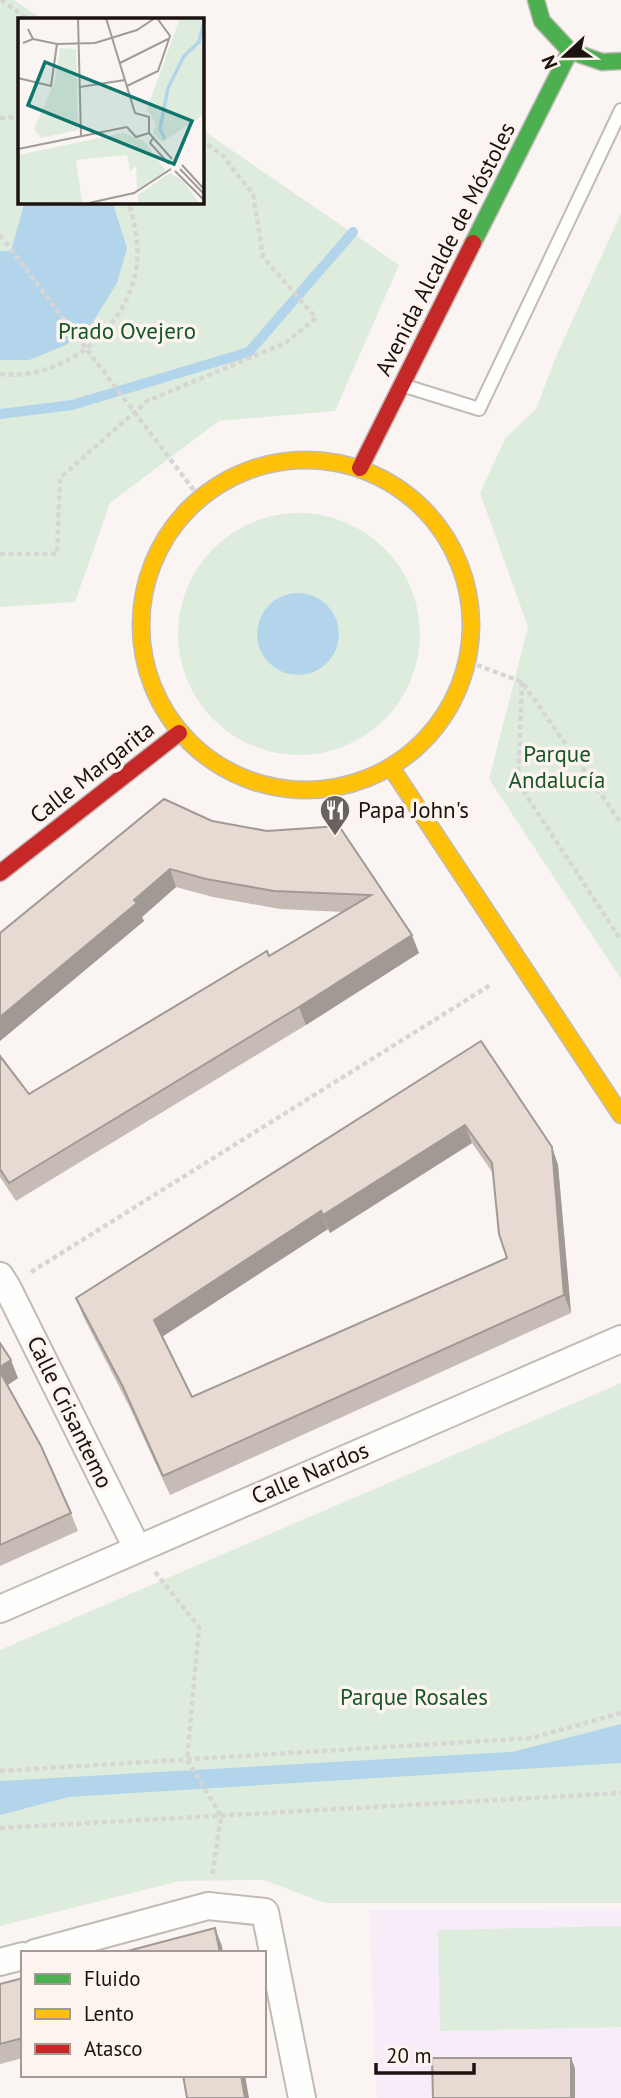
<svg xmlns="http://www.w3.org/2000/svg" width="621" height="2098" font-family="'PT Sans',sans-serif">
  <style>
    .education { fill: #f6edf8 }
    .green { fill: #deecdd }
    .water { fill: #b3d5eb }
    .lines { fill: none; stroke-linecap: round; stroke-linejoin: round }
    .stream { stroke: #b3d5eb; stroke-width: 10 }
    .lane-casing { stroke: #c1bbb8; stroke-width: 16 }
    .street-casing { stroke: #c1bbb8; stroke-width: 30 }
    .fast-casing { stroke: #c1bbb8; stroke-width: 19 }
    .slow-casing { stroke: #c1bbb8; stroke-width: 19 }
    .jam-casing { stroke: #c1bbb8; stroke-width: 19 }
    .path { stroke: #d7d6d5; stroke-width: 4.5; stroke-dasharray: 5 3.5; stroke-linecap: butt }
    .lane { stroke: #fefefd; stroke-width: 12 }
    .street { stroke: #fefefd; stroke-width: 26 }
    .fast { stroke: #4caf50; stroke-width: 16 }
    .slow { stroke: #ffc107; stroke-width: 16 }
    .jam { stroke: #c62828; stroke-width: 16 }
    .path-bridge { stroke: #d7d6d5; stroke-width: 4.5; stroke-dasharray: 5 3.5; stroke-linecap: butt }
    .wall { fill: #c6bbb5; fill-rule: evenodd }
    .shaded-wall { fill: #a19994 }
    .building { fill: #e6dad3; stroke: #a19994; stroke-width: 2; fill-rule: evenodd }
    .labels { text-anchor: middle; stroke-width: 7; stroke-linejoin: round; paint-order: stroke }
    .street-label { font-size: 23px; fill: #1b130f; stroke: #fdf4f0 }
    .park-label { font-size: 23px; fill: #165627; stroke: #fdf4f0 }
    .poi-label { font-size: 23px; fill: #1b130f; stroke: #fdf4f0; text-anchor: start }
    .inset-river { fill: none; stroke: #b3d5eb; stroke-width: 3.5 }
    .inset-road { fill: none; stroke: #a19b98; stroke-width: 2 }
    .view { fill: #0f766e; fill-opacity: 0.15; stroke: #0f766e; stroke-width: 3.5 }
    .inset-edge { fill: none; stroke: #1b130f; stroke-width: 3.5 }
  </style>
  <rect width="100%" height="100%" fill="#faf5f3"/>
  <path class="education" d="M621,1909V2098H377L369,1910Z"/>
  <path class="green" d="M0,0H14L42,19H19V201H201V129L399,265L335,411L219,421L110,503L75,602L0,607Z
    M621,213V979L489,779L528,627L480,493L506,437L536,409L555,359Z
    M178 634a121 121 0 1 1 242 0a121 121 0 1 1-242 0Z
    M621,1383V1903H325L264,1880L180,1881L0,1926V1650Z
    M621,1926V2027L440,2031L438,1930Z"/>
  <path class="water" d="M25,201H112L127,248L117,283L91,325L66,345L29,360H0V251H11Z
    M257 634a41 41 0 1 1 82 0a41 41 0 1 1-82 0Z
    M621,1724V1763L69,1797L0,1815V1781L512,1752Z"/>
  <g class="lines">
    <path class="stream" d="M0,414L72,405L249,352L353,232"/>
    <g class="lane-casing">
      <path id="lane" d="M405,386L479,409L621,110"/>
    </g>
    <g class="street-casing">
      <path id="street" d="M0,1276L7,1287L137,1548
        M0,1609L621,1339
        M35,1953L208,1906L265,1912L302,2098
        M0,1962L23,1956"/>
    </g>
    <g class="fast-casing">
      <path id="fast" d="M536,0L542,21L570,51L602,62L621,61
        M473,243L570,51"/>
    </g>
    <g class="slow-casing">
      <path id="slow" d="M141 625a165 165 0 1 1 330 0a165 165 0 1 1-330 0Z
        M392,769L621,1115"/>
    </g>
    <g class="jam-casing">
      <path id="jam" d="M360,468L473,243
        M0,873L179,733"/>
    </g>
    <path class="path" d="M1,0L28,19
      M0,118L19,117
      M0,374C62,381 125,331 136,270C140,246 135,223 128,201
      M129,405L199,497
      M0,554H57L60,478L147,401L285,343L316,318L263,257L253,194L222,155L201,140
      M469,662L522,682L621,823
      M522,682L518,783L621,940
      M31,1272L492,984
      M155,1572L199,1627L187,1760L221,1816L212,1877
      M0,1771L532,1738L621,1713
      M0,1828L621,1793"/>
    <use href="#lane" class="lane"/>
    <use href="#street" class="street"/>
    <use href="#fast" class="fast"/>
    <use href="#slow" class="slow"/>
    <use href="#jam" class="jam"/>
    <path class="path-bridge" d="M0,235L129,405"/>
  </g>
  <path class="wall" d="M212,821L267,831L339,826L419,953L306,1025L16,1201L0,1177V1056L29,1094L269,956L343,912L280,909L213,897L176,887L142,917L144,921L0,1041Z
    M481,1041L552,1147L558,1165L571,1313L170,1495L129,1406L83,1316L76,1298ZM472,1143L493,1173L507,1258L192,1397L162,1337L328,1229L330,1233Z
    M0,1343L18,1378L7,1385L71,1513L78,1531L0,1566Z
    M23,1978V2058L0,2064V1984Z"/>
  <path class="shaded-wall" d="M170,869L176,887L142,917L144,921L0,1041V1017Z
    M412,935L419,953L306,1025L299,1007Z
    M465,1125L472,1143L330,1233L323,1215Z
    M552,1147L558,1165L571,1313L564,1295Z
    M321,1211L328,1229L160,1338L154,1320Z
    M11,1360L18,1378L5,1387L0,1374V1367Z
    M215,1928L222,1946L223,1953H220Z
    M571,2058L575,2068V2098H571Z
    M241,2075H245L249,2098H245Z"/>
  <path class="building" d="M164,799L212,821L267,831L339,826L412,935L299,1007L9,1183L0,1169V1056L29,1094L267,951L269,956L371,895L274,891L206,879L170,869L134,900L137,903L0,1017V933Z
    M481,1041L552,1147L564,1295L163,1476L123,1387L76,1298ZM465,1125L492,1163L499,1234L507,1258L192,1397L154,1320L321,1211L323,1215Z
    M0,1343L11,1360L0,1367Z
    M0,1372L41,1446L71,1513L0,1545Z
    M215,1928L220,1953H120Z
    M23,1978V2038L0,2044V1984Z
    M432,2058H571V2098H433Z
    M183,2075H241L245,2098H187Z"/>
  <defs>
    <g id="restaurant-pin" transform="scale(1.575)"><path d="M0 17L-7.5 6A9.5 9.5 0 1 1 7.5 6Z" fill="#69625f" stroke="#fdf4f0"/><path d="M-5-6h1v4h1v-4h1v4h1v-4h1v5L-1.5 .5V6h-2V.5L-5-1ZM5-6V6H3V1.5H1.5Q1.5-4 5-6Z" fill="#fff"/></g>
  </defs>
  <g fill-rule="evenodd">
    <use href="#restaurant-pin" x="335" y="810"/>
  </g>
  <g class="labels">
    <g class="street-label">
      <text transform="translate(445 249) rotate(-63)" y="8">Avenida Alcalde de Móstoles</text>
      <text transform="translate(92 772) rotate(-38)" y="8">Calle Margarita</text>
      <text transform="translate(70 1412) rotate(64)" y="8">Calle Crisantemo</text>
      <text transform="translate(310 1473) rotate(-23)" y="8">Calle Nardos</text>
    </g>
    <g class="park-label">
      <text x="127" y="339">Prado Ovejero</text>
      <text x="557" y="762">Parque<tspan x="557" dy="26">Andalucía</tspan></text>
      <text x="414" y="1705">Parque Rosales</text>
    </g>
    <g class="poi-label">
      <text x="358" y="818">Papa John's</text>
    </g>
  </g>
  <g transform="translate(18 18)">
    <rect width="186" height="186" fill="#faf5f3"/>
    <path d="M162,0H185V97L144,124L135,115L138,106L129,91ZM42,30L58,31L60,112L23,120L16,111L37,63ZM105,115L126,123L148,153L119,171L118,148L112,153L109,137L58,142L64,184L0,185V137ZM152,155L165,163L181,185H121L120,177Z" fill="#deecdd"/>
    <path class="inset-river" d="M147,121L142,111L150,70L166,38L181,24L186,3"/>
    <path class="inset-road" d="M60,0L63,118M88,0L117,95M15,21L39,26L77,25L119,12L137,0M5,25L15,21L10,11M102,45L150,21M0,60L33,68L39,26M109,68L140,53L152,18L139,0M62,69L107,62M117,95L131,99V115M109,109L118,119L131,115M131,115L154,141M135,120L132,125L151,146M0,131L109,109M164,147L186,171M162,151L186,176M157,153L186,182M71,185L116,175L153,151"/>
    <path class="view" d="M27,44L174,103L156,146L10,87Z"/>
    <rect width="186" height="186" class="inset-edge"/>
  </g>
  <rect x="21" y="1951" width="245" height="126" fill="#fdf4f0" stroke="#a39a96" stroke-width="2"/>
  <rect x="35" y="1974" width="35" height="10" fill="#4caf50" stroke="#a39a96" stroke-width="2"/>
  <text x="84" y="1986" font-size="21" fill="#1b130f">Fluido</text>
  <rect x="35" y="2009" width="35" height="10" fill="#ffc107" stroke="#a39a96" stroke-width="2"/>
  <text x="84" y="2021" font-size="21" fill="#1b130f">Lento</text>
  <rect x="35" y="2044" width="35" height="10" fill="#c62828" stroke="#a39a96" stroke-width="2"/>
  <text x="84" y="2056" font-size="21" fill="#1b130f">Atasco</text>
  <g transform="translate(565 56) rotate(248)" stroke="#fdf4f0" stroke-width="5" paint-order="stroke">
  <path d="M0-5L12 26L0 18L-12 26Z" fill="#1b130f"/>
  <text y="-10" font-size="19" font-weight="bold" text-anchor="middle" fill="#1b130f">N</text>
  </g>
  <path d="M376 2063v10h98v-10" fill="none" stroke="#1b130f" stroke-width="3.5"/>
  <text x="386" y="2063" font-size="21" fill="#1b130f" stroke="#fdf4f0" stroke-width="5" paint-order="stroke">20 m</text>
</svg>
